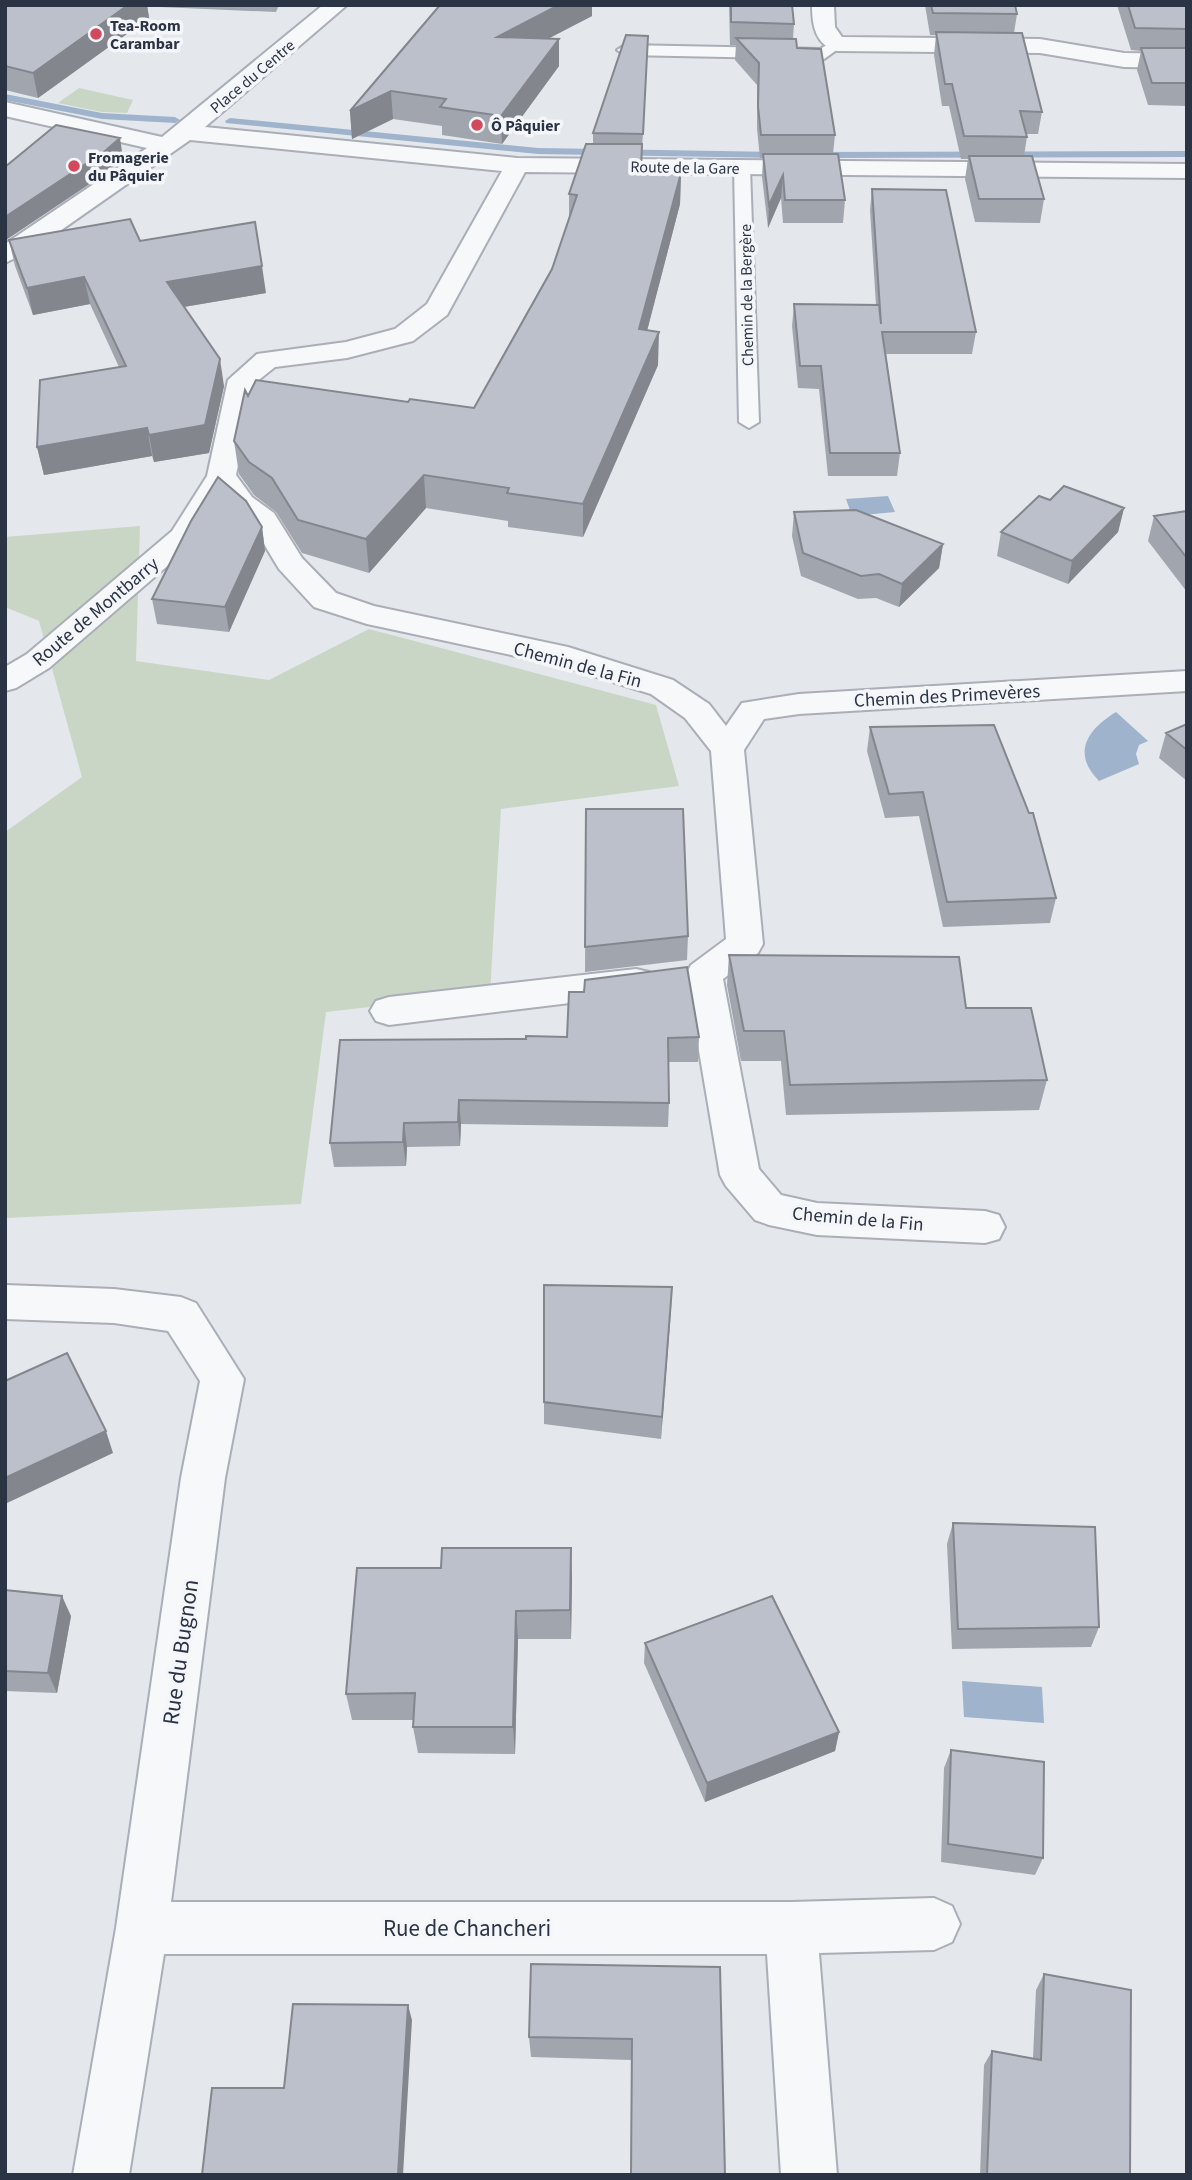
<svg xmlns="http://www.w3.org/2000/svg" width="1192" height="2180" font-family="'Source Sans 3',sans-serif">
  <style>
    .green { fill: #c9d6c5 }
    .water { fill: #9fb4cc }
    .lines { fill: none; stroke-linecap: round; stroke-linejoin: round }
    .stream { fill: #9fb4cc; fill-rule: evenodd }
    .lane-casing { stroke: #a9aeb7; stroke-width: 4 }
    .street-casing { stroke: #a9aeb7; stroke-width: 4 }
    .lane { fill: #f7f8fa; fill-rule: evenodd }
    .street { fill: #f7f8fa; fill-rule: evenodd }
    .wall { fill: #a1a5ae }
    .shaded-wall { fill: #83868d }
    .building { fill: #bbc0ca; stroke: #83868d; stroke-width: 2 }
    .poi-dot { fill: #d1495b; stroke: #f4f6f9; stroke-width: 2.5 }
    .labels { text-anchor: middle; stroke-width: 7; stroke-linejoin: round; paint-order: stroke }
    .far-poi-label { font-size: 16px; font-weight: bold; fill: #2b3445; stroke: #f4f6f9; text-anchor: start }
    .far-street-label { font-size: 16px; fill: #2b3445; stroke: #f4f6f9 }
    .street-label { font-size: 19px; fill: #2b3445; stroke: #f4f6f9 }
    .near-street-label { font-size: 23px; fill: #2b3445; stroke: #f4f6f9 }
  </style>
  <rect width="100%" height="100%" fill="#e4e7ec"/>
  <path class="green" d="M79,88L133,100L127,113L102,112L58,103Z
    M140,526L136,661L269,680L369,629L656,705L679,786L501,809L490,993L326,1012L301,1204L5,1218V832L82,777L39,621L5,607V537Z"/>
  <path class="water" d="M888,496L895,512L852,516L846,499Z
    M1116,712L1148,741L1139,745L1136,754L1139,764L1099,781C1071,753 1088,729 1116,712Z
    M962,1681L1042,1687L1044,1723L964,1717Z"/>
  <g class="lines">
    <path class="stream" d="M5,94L102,113L175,117L180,120L175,123L102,119L5,100Z
      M230,118L538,148L781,152L786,155L781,158L538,154L226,123L225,121Z
      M1187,151V157L816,158L811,155L816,152Z"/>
    <g class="lane-casing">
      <path id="lane" d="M837,39L845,44L824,59L625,55L617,50L625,45L820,49Z
        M742,163L750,168L759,422L749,428L739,422L734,168Z"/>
    </g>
    <g class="street-casing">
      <path id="street" d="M323,5H347L205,127L517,158L1187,164V178L525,172L447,315L413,341L347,358L275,367L255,383L236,475L252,497L274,513L302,558L336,593L374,606L568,647L673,680L709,704L726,726L742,703L799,694L1187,671V691L799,714L764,719L744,750L763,944L758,953L723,979L759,1169L781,1195L817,1203L985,1211L999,1215L1005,1227L999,1239L985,1243L817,1235L769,1225L755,1220L726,1186L720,1175L686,974L691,965L726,939L711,751L685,718L651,694L562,666L367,624L314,607L279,569L252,524L232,509L222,497L194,543L49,668L16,688L5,691V667L27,654L172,531L207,476L228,380L257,354L346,342L395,329L427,304L502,171L190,140L37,247L5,263V244L147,148L5,116V102L162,137Z
        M812,5H834L835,27L842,37L1040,39L1124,53L1187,54V68L1124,67L1040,53L837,51C815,45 812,25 812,5Z
        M636,969L649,972L654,982L649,992L636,995L389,1025L376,1021L370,1011L376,1001L389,997Z
        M5,1285L114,1289L181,1297L196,1303L244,1379L225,1478L171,1902H791L934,1898L952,1906L960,1924L952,1942L934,1950L819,1953L837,2175H781L767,1954H164L129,2175H73L116,1928L181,1478L200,1381L168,1331L114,1323L5,1319Z"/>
    </g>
    <use href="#lane" class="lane"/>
    <use href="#street" class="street"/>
  </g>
  <path class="wall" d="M5,5H147L149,18L38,98L5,90Z
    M160,5H279L276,12L160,7Z
    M440,5L592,16L548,38L559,66L502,144L442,135V126L393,119L352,139L350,111Z
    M729,5H792L794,24L793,39L835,135L833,154L845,200L843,223H783L781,198L768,228L762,177L763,158H760L757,129V85L735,60L736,45H730Z
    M925,5H1015L1017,14L1014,33L1042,112L1038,134H1027V137L1024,156L1044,199L1040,223L975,222L965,179L968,159H961L949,106H942L934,55L936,35H930Z
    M1117,5H1187V106L1148,105L1137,70L1141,51L1131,50Z
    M648,36L641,170L681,173L680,204L647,330L658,365L583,537L508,527V521L426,508L369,573L302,553L276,512L254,495L239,474L234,441L248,396L408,402L474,408L552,269L569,219V194L593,144V133Z
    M872,189L976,332L972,354H886L900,453L897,476H828L819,389L798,388L792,326L794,304L876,305L870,210Z
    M9,240L140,241L266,293L184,307L224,386L209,453L154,462L152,456L44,475L37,447L119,367L90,304L33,315L15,266Z
    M1050,500L1124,508L1118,532L1068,584L997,556L1001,532Z
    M1187,511V592L1148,541L1154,516Z
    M794,512L943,544L939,568L899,607L876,598L858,599L801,576L792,536Z
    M262,527L265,551L229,632L157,624L152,599Z
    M1187,724V781L1159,758L1166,733Z
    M870,727L1056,898L1050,923L943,927L919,816L885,818L867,751Z
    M586,809L688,936L687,960L585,972Z
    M729,955L966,1008L1047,1080L1039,1110L786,1115L781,1061H741L727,985Z
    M699,1037L698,1062H668L669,1103L668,1127L461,1124L460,1146L407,1147L406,1166L334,1167L330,1143L526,1039Z
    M672,1287L661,1439L544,1424V1402Z
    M953,1523L1099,1627L1091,1647L952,1649L947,1544Z
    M572,1577L571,1639H518L515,1754L418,1753L413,1727L414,1720H352L346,1694Z
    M5,1590L71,1616L57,1693L5,1691Z
    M645,1643L839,1732L835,1751L705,1802L644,1663Z
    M951,1750L1043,1858L1035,1875L941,1862L944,1768Z
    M720,1967L725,2175H631V2060L531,2057L529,2037Z
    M1044,1974L1130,2175H980L984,2065L992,2051L1033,2058L1036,1990Z"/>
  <path class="shaded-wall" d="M128,5H147L149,18L38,98L33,73Z
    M559,5H592V16L498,65L497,37Z
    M559,39V66L502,144L501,116Z
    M391,91L393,119L352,139L350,111Z
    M120,138L123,158L109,171L6,240L5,217Z
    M681,173L680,204L639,362V329Z
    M783,175L781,198L768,228L769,205Z
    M262,266L266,293L171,309L167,282Z
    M84,277L90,304L33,315L27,288Z
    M659,332L658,365L583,537V504Z
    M220,359L224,386L209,453L154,462L149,435Z
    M147,428L152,456L44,475L37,447Z
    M424,475L426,508L369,573L366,539Z
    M1124,508L1118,532L1068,584L1072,561Z
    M262,527L265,551L229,632L225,607Z
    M943,544L939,568L899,607L902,584Z
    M459,1100L461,1124L460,1146L458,1122Z
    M404,1123L407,1147L406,1166L403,1142Z
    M672,1287L671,1310L661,1439L662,1417Z
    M106,1431L113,1453L5,1504V1478Z
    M571,1548L572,1577L571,1639L570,1610Z
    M62,1596L71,1616L57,1693L48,1673Z
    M516,1611L518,1639L515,1754L513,1727Z
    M839,1732L835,1751L705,1802L707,1783Z
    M408,2005L412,2020L403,2175H398Z"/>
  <path class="building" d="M5,5H128L33,73L5,66Z
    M440,5H559L497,37L559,39L501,116L440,107L446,99L391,91L350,111Z
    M731,5H792L794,24L731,22Z
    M931,5H1015L1017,14L933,13Z
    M1128,5H1187V29L1135,28Z
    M936,32L1022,33L1042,112L1020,111L1027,137L964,136L952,84H945Z
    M626,35L648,36L643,134L593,133Z
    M736,38L796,39L797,48L821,49L835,135H761L758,106L759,63Z
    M1141,48H1187V83H1152Z
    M56,125L120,138L105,151L5,217V167Z
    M586,144H642L641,170L681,173L639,329L659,332L583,504L507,493L509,488L424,475L366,539L298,520L272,478L249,462L234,441L245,390L248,396L256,380L408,402L410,399L474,408L552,269L577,195L569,194Z
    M763,154H838L845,200H785L783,175L769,205Z
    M969,156H1032L1044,199H979Z
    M872,189L946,190L976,332H882L900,453H830L821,366H800L794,304L879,305L881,324Z
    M130,219L140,241L255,222L262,266L167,282L220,359L205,425L149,435L147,428L37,447L40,380L126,366L84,277L27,288L9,240Z
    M218,477L246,501L262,527L225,607L152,599L191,521Z
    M1064,486L1124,508L1072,561L1001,532L1039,496L1050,500Z
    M856,510L943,544L902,584L879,574L861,576L803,553L794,512Z
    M1187,511V558L1154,516Z
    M1187,724V750L1166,733Z
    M994,725L1029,813H1033L1056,898L947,902L923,792L889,794L870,727Z
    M586,809H683L688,936L585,947Z
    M729,955L959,957L966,1008H1031L1047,1080L790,1085L784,1031H744Z
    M687,967L699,1037L668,1038L669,1103L459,1100L458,1122L404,1123L403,1142L330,1143L340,1040L526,1039V1036L567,1037L569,992H584L585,980Z
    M544,1285L672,1287L662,1417L544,1402Z
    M67,1353L106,1431L5,1478V1381Z
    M953,1523L1095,1527L1099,1627L958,1629Z
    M442,1548H571L570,1610L516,1611L513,1727H413L415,1693L346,1694L357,1568H441Z
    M5,1590L62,1596L48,1673L5,1671Z
    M772,1596L839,1732L707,1783L645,1643Z
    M951,1750L1044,1762L1043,1858L948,1844Z
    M531,1964L720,1967L725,2175H631L632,2039L529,2037Z
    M1044,1974L1131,1990L1130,2175H987L992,2051L1041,2060Z
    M293,2004L408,2005L398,2175H202L212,2088H284Z"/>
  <g class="poi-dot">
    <circle cx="96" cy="34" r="7"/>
    <circle cx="477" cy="125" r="7"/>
    <circle cx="74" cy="166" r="7"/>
  </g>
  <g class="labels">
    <g class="far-poi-label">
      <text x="110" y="31">Tea-Room<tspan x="110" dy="18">Carambar</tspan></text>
      <text x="491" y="131">Ô Pâquier</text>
      <text x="88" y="163">Fromagerie<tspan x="88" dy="18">du Pâquier</tspan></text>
    </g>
    <g class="far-street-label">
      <text transform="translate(252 76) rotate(-40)" y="6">Place du Centre</text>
      <text transform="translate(685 167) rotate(1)" y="6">Route de la Gare</text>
      <text transform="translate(746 295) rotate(-91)" y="6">Chemin de la Bergère</text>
    </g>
    <g class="street-label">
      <text transform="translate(95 611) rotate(-40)" y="7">Route de Montbarry</text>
      <text transform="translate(578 664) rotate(15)" y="7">Chemin de la Fin</text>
      <text transform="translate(947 695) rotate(-3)" y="7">Chemin des Primevères</text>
      <text transform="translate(858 1218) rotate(5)" y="7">Chemin de la Fin</text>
    </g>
    <g class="near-street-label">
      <text transform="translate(180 1652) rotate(-82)" y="8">Rue du Bugnon</text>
      <text x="467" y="1936">Rue de Chancheri</text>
    </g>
  </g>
  <rect width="1192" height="2180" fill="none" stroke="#2b3445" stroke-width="14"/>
</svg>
